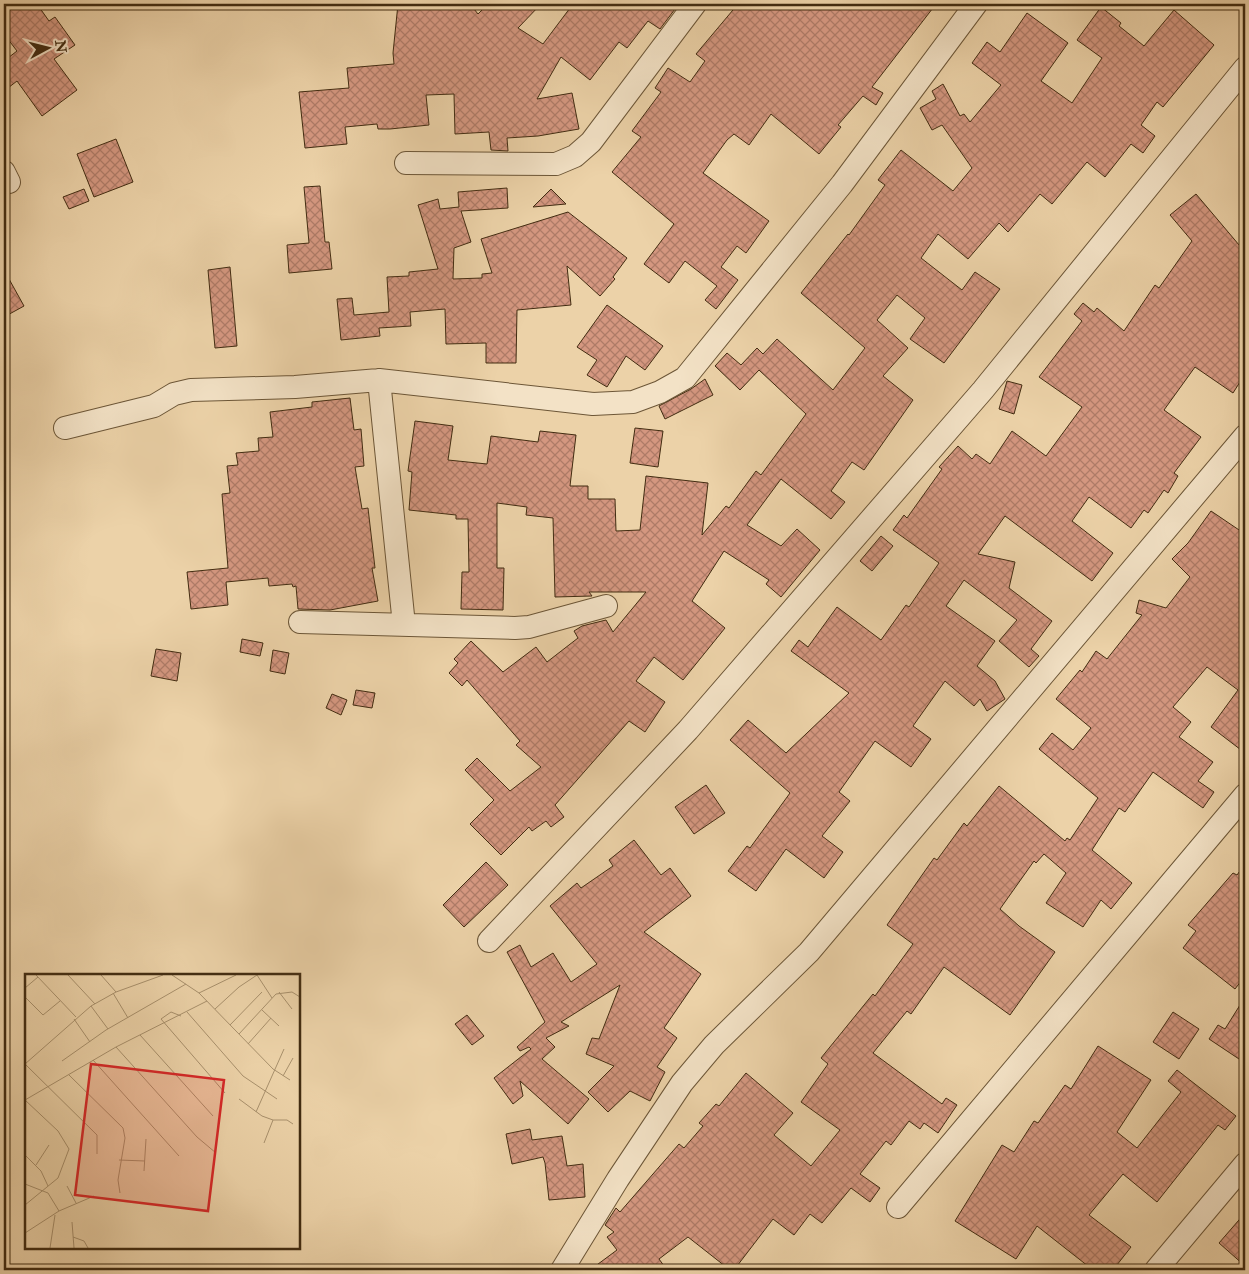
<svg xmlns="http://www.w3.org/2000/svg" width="1249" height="1274" font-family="'IM FELL Double Pica',serif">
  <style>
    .building { fill: url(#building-cross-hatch); stroke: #422c11 }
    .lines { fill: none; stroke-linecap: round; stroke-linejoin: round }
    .minor-casing { stroke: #6c5637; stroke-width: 24 }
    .minor { stroke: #f3e2c6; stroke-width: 22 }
    .inset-road { fill: none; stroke: #a8906c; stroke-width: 1 }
    .view { fill: #d62828; fill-opacity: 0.15; stroke: #d62828; stroke-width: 2.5 }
    .inset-edge { fill: none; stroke: #422c11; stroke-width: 2.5 }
  </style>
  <defs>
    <pattern id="building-cross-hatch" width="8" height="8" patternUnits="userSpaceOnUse" patternTransform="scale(1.25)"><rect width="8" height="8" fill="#d49780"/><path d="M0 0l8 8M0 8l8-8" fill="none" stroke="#ae7b67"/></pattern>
  </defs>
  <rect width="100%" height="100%" fill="#ecd2a8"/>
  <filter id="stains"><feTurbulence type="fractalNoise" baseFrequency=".004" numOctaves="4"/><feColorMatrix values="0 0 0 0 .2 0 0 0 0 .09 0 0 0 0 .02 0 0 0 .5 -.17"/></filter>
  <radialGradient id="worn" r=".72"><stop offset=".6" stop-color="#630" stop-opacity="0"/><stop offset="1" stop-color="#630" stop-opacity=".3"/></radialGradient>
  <path class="building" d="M4,4H37L49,21L55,17L75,45L54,59L77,90L42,116L17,81L4,91V61L17,51L4,34Z
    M398,4L445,8L441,4H470L478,14L488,4H541L518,28L543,44L573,4H668L675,9L660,29L648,21L627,48L619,42L590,80L561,57L537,99L572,93L579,129L538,136L507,138L508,151L491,150L489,132L455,134L454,94L426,95L429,125L390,129H378L377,124L345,127L347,144L305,148L299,92L349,88L347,68L394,64L393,53Z
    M738,4H936L872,87L883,93L876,105L863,96L838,125L841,127L819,154L771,114L749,145L734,134L727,140L703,173L769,221L746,253L737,246L721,267L738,280L716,309L705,300L717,286L685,261L669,283L644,264L674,224L612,172L641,137L632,131L661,92L655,88L668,68L690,82L705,61L696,54Z
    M1101,7L1121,23L1119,26L1144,46L1174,10L1214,45L1163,107L1157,102L1141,125L1155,136L1143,153L1131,144L1105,177L1087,162L1052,204L1040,194L1008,232L999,223L968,259L938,234L921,258L962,290L975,272L1000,289L944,363L910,339L925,318L897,295L877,320L908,348L883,376L913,400L864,470L852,462L831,491L845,502L831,519L781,479L747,525L781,546L797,529L820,550L781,597L766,584L769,580L724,551L692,601L725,628L683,680L654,657L636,681L665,702L645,732L629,721L555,805L564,817L551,827L546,821L532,831L529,827L501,855L470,824L494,800L465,770L477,758L510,791L541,767L516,745L520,741L467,680L462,686L449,673L458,663L454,659L471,641L503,672L536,647L547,662L578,638L574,631L582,626L606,620L613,632L646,592H589L592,596L555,597L553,518L526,515L527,507L497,503V568H504L503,610L461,609L462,572H469L468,519H456V515L409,510L412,472L408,471L415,421L453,426L448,460L487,464L491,436L538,442L540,431L576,435L570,486H588V499H615L616,531L640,530L646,476L708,483L702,535L726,506L729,508L756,471L761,475L806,414L759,370L740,390L715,366L727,353L741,365L757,348L763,354L777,339L833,390L865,348L801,293L848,234L849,235L885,185L878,180L901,150L953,191L972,168L942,125L932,130L920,108L936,99L932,91L943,84L960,116L964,114L970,122L1001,85L972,63L987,42L1000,52L1027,13L1068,43L1041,81L1072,103L1102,58L1077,40Z
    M116,139L133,182L94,197L77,154Z
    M320,186L325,242H329L332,269L289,273L287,245L309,243L304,187Z
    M507,188L508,208L461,211L471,242L454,248L453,279L482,278V274L492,273L481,239L568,212L627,258L613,277L615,279L600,296L567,266L571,305L517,310L516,363H486V343L446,344L445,309L410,312L411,326L379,328L380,336L341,340L337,299L352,298L354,315L389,312L387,277L409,276V272L438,269L418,205L438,199L440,209L459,207L458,192Z
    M84,189L89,201L69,209L63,197Z
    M551,189L566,204L533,207Z
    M1196,194L1245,252V374L1233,393L1195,367L1164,410L1201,437L1174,473L1178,476L1168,493L1164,490L1148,513L1144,510L1131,528L1089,497L1072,521L1113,553L1092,581L1005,516L978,554L1015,562L1009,588L1052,621L1031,649L1039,656L1029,667L999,641L1017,620L964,580L946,606L995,641L977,666L995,681L1005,699L987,711L980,699L974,706L945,681L913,726L931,739L911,767L875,741L839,792L850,801L822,836L843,852L824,878L786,849L756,891L728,871L747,846L750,848L790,793L730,740L748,720L786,753L849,693L791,651L799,640L808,647L837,607L881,640L906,605L909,607L939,563L893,530L904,515L907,518L942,469L939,467L958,446L972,459L976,454L990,464L1012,431L1046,456L1082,407L1039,377L1082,321L1074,314L1083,303L1094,312L1097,308L1124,331L1155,285L1159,288L1192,241L1170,215Z
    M230,267L237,346L215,348L208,270Z
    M4,270L24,306L4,317Z
    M607,305L663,346L645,370L626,356L607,387L587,375L597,360L577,347Z
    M705,379L713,395L665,419L659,406L691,389Z
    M1007,381L1022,385L1014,414L999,409Z
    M350,398L354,430L361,429L364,466L355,467L362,509L368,508L375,568H372L378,601L330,610L298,609L296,586L293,587L292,584L269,586L268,578L226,582L228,605L191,609L187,572L228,568L222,494L230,493L227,466L238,465L236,453L259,451L258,438L273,437L270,412L312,407V402Z
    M635,428L663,431L658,467L630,463Z
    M1211,511L1245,534V576L1239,584L1245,588V753L1211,727L1238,690L1207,667L1173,707L1191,722L1179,737L1213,762L1198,781L1214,792L1203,808L1153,772L1125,812L1119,808L1092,850L1132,883L1111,909L1101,900L1083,927L1046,903L1066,873L1044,854L1036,863L1034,861L1000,909L1019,926L1055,952L1010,1015L944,967L911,1014L907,1011L873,1053L942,1104L946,1098L957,1105L938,1133L924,1123L920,1129L909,1121L891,1145L886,1141L860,1174L880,1188L870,1202L851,1188L822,1223L810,1214L794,1235L773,1219L734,1270H730L688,1237L659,1259L667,1270H590L617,1250L607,1237L614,1232L605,1225L616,1208L620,1212L679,1144L684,1148L703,1126L699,1123L716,1104L719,1106L746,1073L793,1113L774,1135L811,1166L840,1130L801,1102L828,1064L821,1058L873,994L875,996L913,944L887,925L934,858L937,860L964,823L967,826L999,786L1065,841L1067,838L1070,840L1098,798L1039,749L1052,733L1073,750L1091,728L1056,699L1080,670L1082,672L1096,651L1107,659L1142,615L1136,613L1139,600L1166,608L1190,577L1172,559L1188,543Z
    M881,536L893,546L872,571L860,561Z
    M242,639L263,643L260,656L240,652Z
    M156,649L181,653L177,681L151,676Z
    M273,650L289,653L285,674L270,671Z
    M356,690L375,693L372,708L353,705Z
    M332,694L347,700L341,715L326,708Z
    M706,785L725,813L694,834L675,807Z
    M634,840L661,875L670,868L691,896L644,932L701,974L664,1028L677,1038L657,1067L665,1072L650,1101L630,1091L608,1112L588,1092L614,1066L586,1054L592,1038L599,1039L620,985L561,1022L569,1026L546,1038L555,1047L542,1059L589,1099L568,1124L520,1081L523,1096L513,1104L494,1078L531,1049L529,1047L520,1051L517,1047L545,1022L507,952L520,945L531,967L553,953L571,982L597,964L550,906L577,883L581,888L613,866L609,860Z
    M486,862L508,885L464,927L443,905Z
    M1245,864V976L1235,989L1183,948L1196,931L1188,925L1233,873L1237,875Z
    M1245,997V1063L1209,1039L1218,1025L1225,1029Z
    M1173,1012L1199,1029L1179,1059L1153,1042Z
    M467,1015L484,1036L472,1045L455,1024Z
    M1098,1046L1151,1080L1117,1132L1137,1148L1181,1092L1168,1081L1177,1070L1236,1116L1225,1130L1218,1125L1157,1202L1123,1174L1089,1215L1131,1247L1113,1270H1093L1037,1226L1016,1259L955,1221L1002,1145L1014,1152L1034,1121L1038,1123L1065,1085L1071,1089Z
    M530,1129L532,1140L562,1136L567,1166L583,1164L585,1197L549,1200L545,1163L543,1157L512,1164L506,1134Z
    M1245,1213V1266L1219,1243Z"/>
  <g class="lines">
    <g class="minor-casing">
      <path id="minor" d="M406,163L556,164L575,156L591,142L695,4
        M4,172L9,182
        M379,380L404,625
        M65,428L154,406L174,394L191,390L295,387L379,380L593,404L633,402L660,392L685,378L842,184L976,4
        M300,622L515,628L529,627L606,606
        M489,941L688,730L983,390L1245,68
        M898,1207L1245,795
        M562,1270L618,1179L682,1083L714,1045L809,952L1245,436
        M1156,1270L1245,1164"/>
    </g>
    <use href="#minor" class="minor"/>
  </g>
  <g transform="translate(25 974)">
    <rect width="275" height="275" fill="#ecd2a8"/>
    <path class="inset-road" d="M11,1L51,43M43,1L70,30M76,1L91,18M147,1L174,19L248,95L265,106M0,14L13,3M254,18L267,35M88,19L103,44M174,19L211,1M0,23L18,41L35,27M66,32L83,55M190,35L214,13L232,1L247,24M237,36L254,52M162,38L218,102L252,125M156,42L146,38L136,45L200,119M49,45L65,68M205,51L237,18M214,60L251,20L267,18L275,23M115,61L188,142M223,70L246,44M91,73L172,163L191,179M68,86L154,182M37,87L81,56L161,10M0,90L66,32L91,18L138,1M0,90L72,161V180M44,101L98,154L100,164L93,206L95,219M258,102L268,84M214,125L237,142L248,146H262L268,150M0,126L91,73L182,27M0,126L33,157L44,175L33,204L0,231M231,138L259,75M239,169L248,146M0,181L16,197L23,212M94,186L120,187M11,191L24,171M119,197L121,165M0,210L23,219L34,237M42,212L51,229M47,248L49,274M0,259L34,237L69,222M48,263L59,267L63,274M25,274L30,241"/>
    <path class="view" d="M66,90L199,106L183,237L50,221Z"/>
    <rect width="275" height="275" class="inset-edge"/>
  </g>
  <rect width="1249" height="1274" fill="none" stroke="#ecd2a8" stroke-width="20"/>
  <rect x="5" y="5" width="1239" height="1264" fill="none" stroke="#422c11" stroke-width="2.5"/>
  <rect x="10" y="10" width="1229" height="1254" fill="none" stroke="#422c11"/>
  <g transform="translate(48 48) rotate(83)" stroke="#f3e2c6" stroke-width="4" paint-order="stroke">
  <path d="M0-4L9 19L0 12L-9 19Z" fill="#422c11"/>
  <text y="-8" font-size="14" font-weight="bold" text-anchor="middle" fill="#422c11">N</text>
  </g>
  <rect width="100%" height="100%" filter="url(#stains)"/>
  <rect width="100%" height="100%" fill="url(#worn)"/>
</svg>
